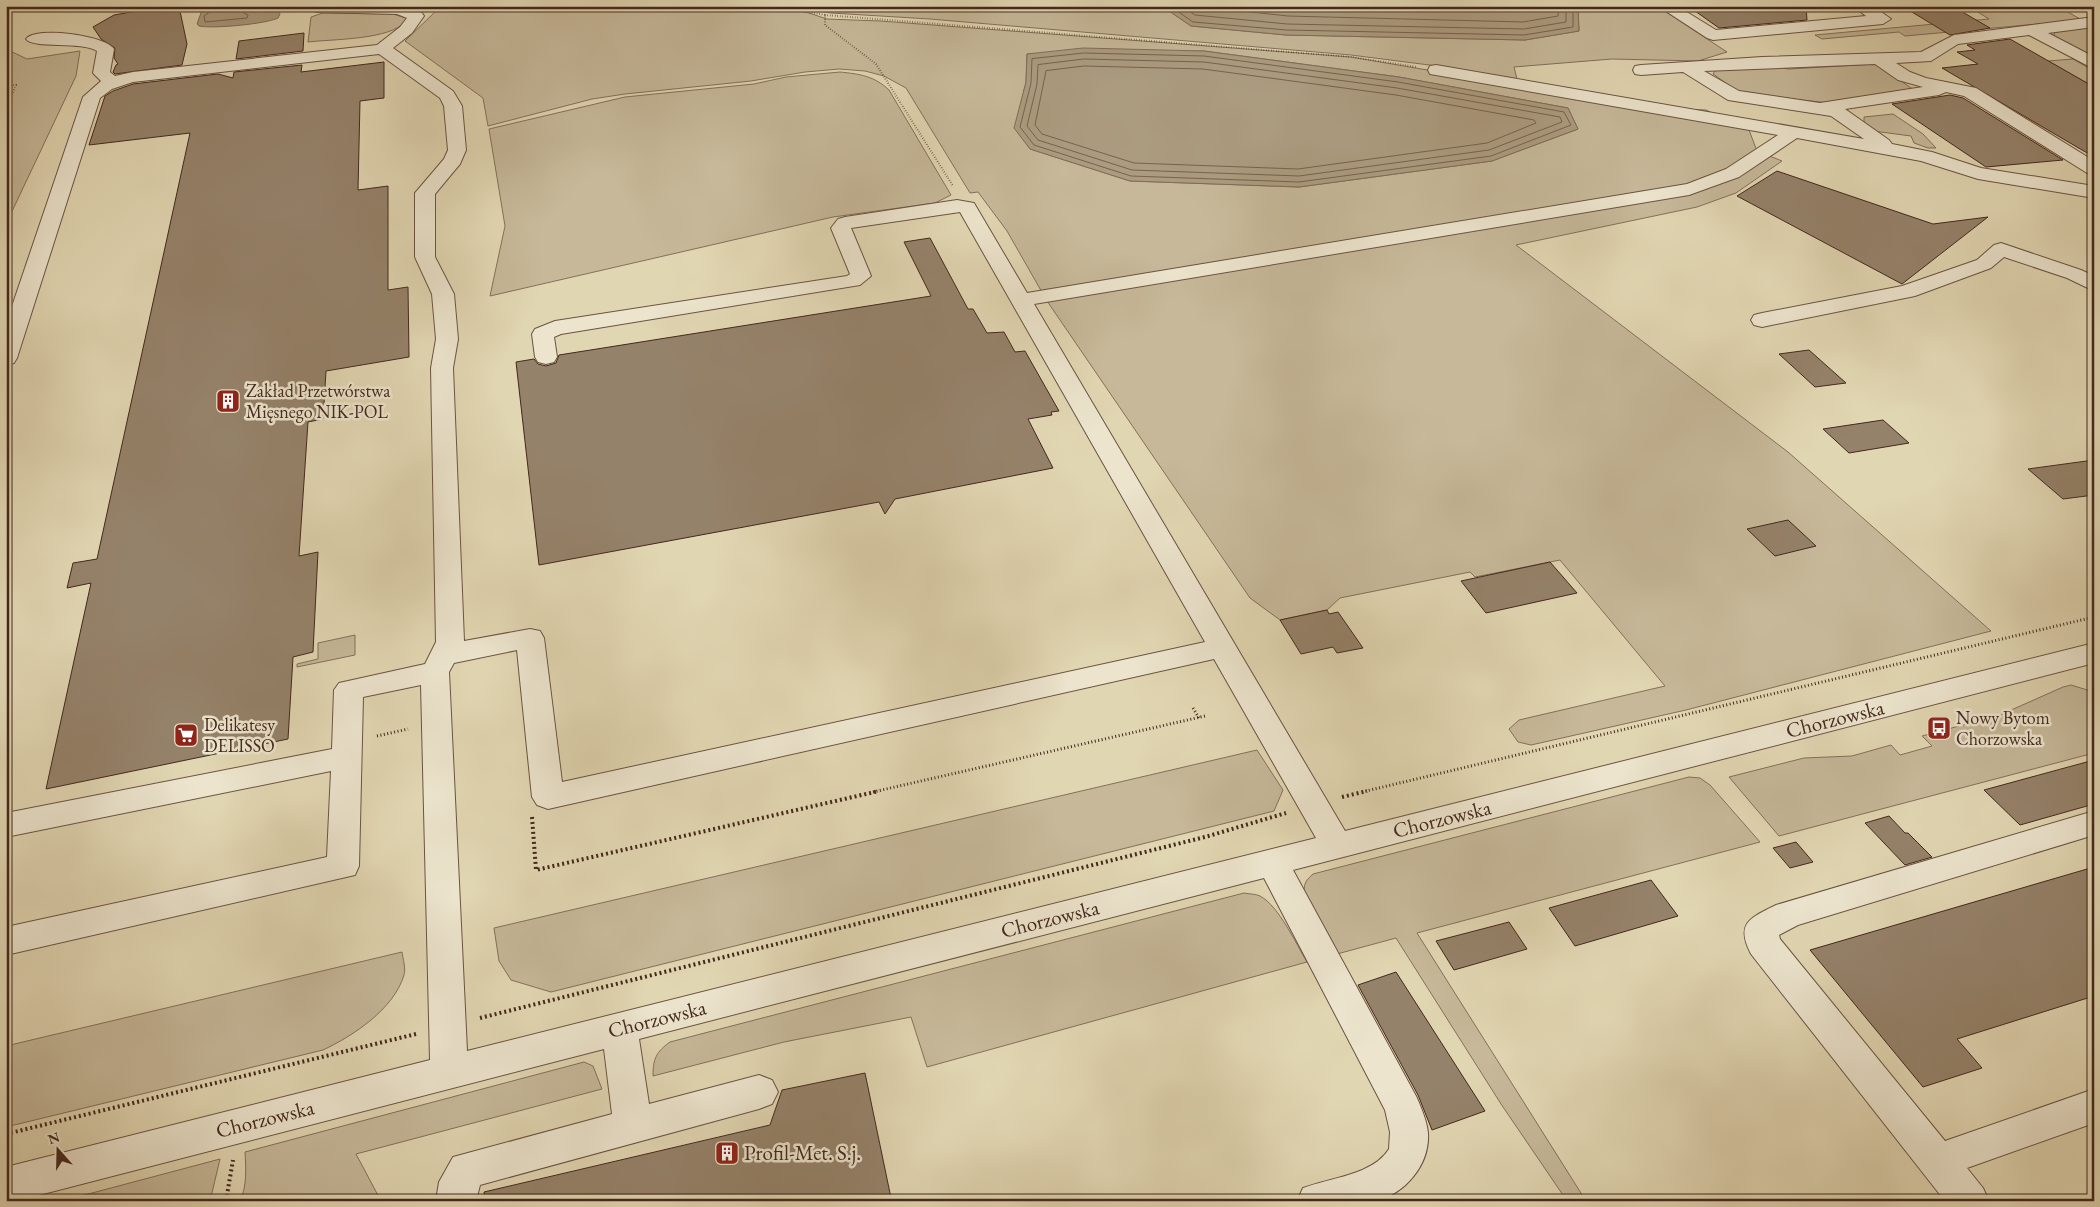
<svg xmlns="http://www.w3.org/2000/svg" width="2100" height="1207" font-family="'EB Garamond',serif">
  <style>
    .green { fill: #c6b899; stroke: #84705b; fill-rule: evenodd }
    .water { fill: #ab9b7f; stroke: #816d58 }
    .lines { fill: none; stroke-linecap: round; stroke-linejoin: round }
    .shore { stroke: #77624e; stroke-width: 1 }
    .building { fill: #95826a; stroke: #43281d }
    .minor-casing { stroke: #6a5442; stroke-width: 2 }
    .path-far2 { stroke: #43281d; stroke-width: 2; stroke-dasharray: 0.5 2; stroke-linecap: butt }
    .path-far1 { stroke: #43281d; stroke-width: 3; stroke-dasharray: 1 2.5; stroke-linecap: butt }
    .path { stroke: #43281d; stroke-width: 4; stroke-dasharray: 2 3; stroke-linecap: butt }
    .minor { fill: #ece4cd; fill-rule: evenodd }
    .labels { text-anchor: middle; stroke-width: 5; stroke-linejoin: round; paint-order: stroke }
    .poi-label { font-size: 18px; fill: #43281d; stroke: #ece4cd; text-anchor: start }
    .near-street-label { font-size: 21px; fill: #43281d; stroke: #ece4cd }
    .near-poi-label { font-size: 21px; fill: #43281d; stroke: #ece4cd; text-anchor: start }
  </style>
  <rect width="100%" height="100%" fill="#e1d6b2"/>
  <filter id="stains"><feTurbulence type="fractalNoise" baseFrequency=".004" numOctaves="4"/><feColorMatrix values="0 0 0 0 .2 0 0 0 0 .09 0 0 0 0 .02 0 0 0 .5 -.17"/></filter>
  <radialGradient id="worn" r=".72"><stop offset=".6" stop-color="#630" stop-opacity="0"/><stop offset="1" stop-color="#630" stop-opacity=".3"/></radialGradient>
  <path class="green" d="M441,6H768L809,13L827,19L880,21L1351,57L1545,90L1678,109L1706,110L1749,130L1757,151L1782,161L1736,193L1697,207L1516,245L1788,452L1991,631L1686,710L1531,745L1518,742L1509,729L1519,720L1665,686L1560,560L1475,577L1470,572L1340,598L1327,610L1280,620L1250,598L1047,301L1007,231L978,192L970,193L906,88L884,76L865,71L839,69L805,72L751,81L625,94L592,99L488,126L483,98L405,41ZM1204,51L1399,77L1568,108L1578,129L1492,161L1299,187L1130,181L1030,149L1015,128L1026,82L1027,54Z
    M791,6H1162L1191,26L1286,35L1525,40L1579,31L1578,9L1576,6H1657L1727,52L1698,61L1612,59L1514,67L1518,83L1445,67L1351,55L930,19L831,13Z
    M1968,6H2057L2082,20L1905,36L1899,32L1822,39L1815,35L1989,19Z
    M323,13L393,14L406,18V21C391,40 333,39 308,42L311,17Z
    M2094,27V62L2052,39L2055,32Z
    M6,49L27,59L80,51L76,76L6,224Z
    M2073,59L2094,71V87L2048,61Z
    M1876,64L1917,92L1829,103L1740,93L1713,74L1716,69L1766,65L1789,69Z
    M840,72C860,74 874,76 889,90L951,195L935,203L833,217L490,296L505,226L489,129L625,97L754,84L786,77Z
    M1893,114L1923,134L1936,148H1928L1914,143L1911,136L1873,131L1864,125V117Z
    M355,635V655L297,667V664L318,659V643Z
    M2071,685L2094,692V753L1779,836L1729,777L1804,758L1852,756L1891,745L1900,755L1932,746L1922,736L2000,715L2063,687Z
    M1257,750L1283,790L1274,811L551,992L511,980L499,961L494,928Z
    M1689,777L1700,778L1710,785L1760,842L1417,933L1586,1201H1567L1501,1104L1396,938L1337,954L1305,895C1303,885 1305,881 1313,874Z
    M1244,893C1249,894 1256,894 1260,896C1279,906 1296,944 1307,962L927,1067L911,1017L784,1042L653,1076C653,1059 656,1052 670,1042Z
    M402,952C403,959 406,969 404,975C394,1009 353,1036 323,1050L6,1127V1046Z
    M584,1062L593,1066L602,1089L356,1154L381,1201H240C247,1186 246,1169 245,1152Z
    M220,1159L210,1201H62Z"/>
  <path class="water" d="M226,6L279,12L280,14L278,18C266,24 212,29 199,26L197,24L202,10Z
    M1162,6H1576L1578,9L1579,31L1525,40L1286,35L1191,26Z
    M1083,48L1204,51L1399,77L1568,108L1578,129L1492,161L1299,187L1130,181L1030,149L1014,128L1026,82L1027,54Z"/>
  <g class="lines">
    <path class="shore" d="M212,6L211,11L204,16L205,22L247,18L248,15L242,12L240,6
      M1170,6L1193,22L1287,30L1524,35L1573,27V6
      M1181,6L1195,15L1287,24L1524,29L1566,22V6
      M1195,6L1288,16L1523,22L1558,16L1559,6
      M1084,53L1204,56L1398,82L1564,112L1571,125L1491,156L1299,182L1131,176L1034,145L1020,127L1031,83L1032,59Z
      M1084,59L1204,62L1397,88L1560,117L1562,122L1489,150L1299,176L1132,170L1038,140L1027,126L1037,84L1038,65Z
      M1084,66L1203,69L1396,95L1534,120L1536,123L1487,143L1298,169L1134,163L1042,134L1035,125L1046,71Z"/>
  </g>
  <path class="building" d="M1688,6H1806L1807,20L1719,28Z
    M1902,6H1952L1990,28L1950,35Z
    M154,8L180,11L187,44L182,65L115,74L113,72L116,65L118,64L114,58L115,48L101,39L93,27L114,15Z
    M304,33L303,51L236,59L239,41Z
    M2010,39L2094,87V157L1942,68L1978,64L1957,52L1975,50L1967,45Z
    M384,62V98L360,101L358,190L388,186V290L408,287L409,357L326,371L323,419L308,422L299,556L318,552L313,652L293,657L288,739L46,789L91,583L67,588L73,563L97,559L190,133L89,145L105,96L113,91L133,84L218,74L233,78L234,72L302,65L301,72Z
    M1950,95L1963,98L2063,160L1986,167L1892,104Z
    M1777,171L1933,224L1988,217L1902,284L1737,196Z
    M930,238L968,309H973L987,333L1004,332L1015,352L1025,351L1059,411L1051,412L1052,415L1028,419L1053,468L895,499L885,514L879,502L539,565L516,362L534,359L538,364L546,366L556,363L559,355L931,296L904,242Z
    M1809,350L1846,383L1815,387L1779,354Z
    M1883,420L1909,443L1849,453L1823,429Z
    M2094,460V495L2063,499L2028,469Z
    M1788,520L1816,546L1775,556L1747,529Z
    M1550,562L1577,593L1486,613L1461,581Z
    M1327,610L1329,614L1338,612L1363,648L1337,653L1333,647L1301,654L1280,620Z
    M2094,760V804L2020,825L1984,790Z
    M1889,816L1905,833H1908L1932,857L1905,865L1865,823Z
    M1796,842L1813,862L1790,868L1773,848Z
    M2094,867V996L1957,1039L1982,1068L1923,1087L1810,950Z
    M1651,880L1678,916L1575,946L1549,908Z
    M1509,922L1527,949L1454,970L1436,941Z
    M1396,972L1485,1111L1432,1130L1418,1095L1358,985Z
    M865,1073L891,1198L880,1201H485L484,1192L770,1125L782,1090Z"/>
  <g class="lines">
    <g class="minor-casing">
      <path id="minor" d="M407,6L422,13L424,16L412,33L393,48L453,91L462,106L466,150L460,164L435,194V257L454,294L458,339L453,368L464,641L530,629L540,631L544,638L562,782L1205,642L960,212L851,228L871,276L860,285L561,334L554,337L557,357L554,362L546,364L538,362L535,357L532,334L535,329L555,321L847,276L850,274L831,228L838,219L845,217L957,200L974,203L1027,293L1687,184L1726,169L1778,135L1430,74L1428,70L1430,66L1436,65L1864,139L1831,116L1728,100L1683,72L1641,75L1635,74L1633,70L1635,66L1641,65L1762,57L1921,52L1954,35L2094,17V27L2048,33L2094,57V69L2029,35L1958,44L1931,61L1896,63L1910,72L1926,78L1976,88L2094,161V175L2087,173L1964,96L1946,92L1939,95L1845,109L1889,140L1892,144L1932,152L1981,168L2094,186V198L1978,179L1921,161L1797,138L1739,177L1689,195L1034,304L1345,831L2094,643V663L1293,870L1416,1096C1421,1107 1427,1121 1428,1133C1430,1164 1406,1194 1375,1201C1357,1204 1318,1201 1297,1201L1303,1188C1329,1178 1373,1175 1389,1149L1390,1132L1385,1110L1264,878L639,1039L649,1104L759,1075L772,1080L778,1092L772,1104L759,1109L480,1185L476,1201H436L439,1182L453,1157L612,1114L604,1049L16,1201H6V1167L430,1060L421,685L363,697L359,866L355,875L6,955V927L327,857L331,771L6,837V813L332,749L334,690L339,683L425,664L436,642L431,368L436,339L432,294L415,257V193L444,159L448,150L444,106L440,98L379,54L133,82L112,89L100,98L17,358L14,363L6,365V324L83,97L101,81L93,73L97,51C81,41 33,49 26,39C35,26 105,35 114,49L110,72L115,76L133,72L377,45L400,27L407,18L397,14L316,12L308,7ZM1875,64L1898,80L1923,87L1820,103L1739,91L1704,71ZM517,650L532,797L537,805L548,809L1214,659L1316,838L467,1051L449,672L454,663Z
        M1658,6H1677L1716,30L1866,16L1853,6H1873L1891,19L1883,24L1713,40L1707,38Z
        M2001,243L2081,270L2094,276V291L2067,278L2004,257L1991,268L1915,296L1762,327L1754,325L1751,320L1754,315L1762,313L1902,286L1977,260L1994,245Z
        M2094,811V835L1798,925L1779,935L1780,939L1945,1141L2094,1089V1123L1967,1168L1983,1188L1989,1201H1945L1751,954C1735,923 1750,918 1776,905Z"/>
    </g>
    <path class="path-far2" d="M775,6L825,15V25L876,64L953,186
      M2026,6L2032,10
      M825,15L1352,57L1417,67
      M6,86L16,85L6,110"/>
    <path class="path-far1" d="M1193,708L1199,718
      M377,736L408,729
      M873,792L1205,716
      M1362,792L2094,617"/>
    <path class="path" d="M1342,797L1367,791
      M532,817L536,870L879,791
      M480,1018L1205,837L1286,813
      M6,1134L416,1034
      M226,1201L233,1160"/>
    <use href="#minor" class="minor"/>
  </g>
  <defs>
    <g id="building-square" transform="scale(1.25)"><rect x="-9" y="-9" width="18" height="18" rx="4" fill="#8f2418" stroke="#ece4cd"/><path d="M-4-6H4V6H1V3H-1V6H-4ZM-2.5-4.3h1.7v1.8h-1.7ZM.8-4.3h1.7v1.8H.8ZM-2.5-1h1.7V.8h-1.7ZM.8-1h1.7V.8H.8Z" fill="#fff"/></g>
    <g id="bus-square" transform="scale(1.25)"><rect x="-9" y="-9" width="18" height="18" rx="4" fill="#8f2418" stroke="#ece4cd"/><path d="M-5-6H5V4H4V6H2V4H-2V6H-4V4H-5ZM-3.5-4V0h7V-4ZM-3.5 1.2v1.5H-2V1.2ZM2 1.2v1.5H3.5V1.2Z" fill="#fff"/></g>
    <g id="supermarket-square" transform="scale(1.25)"><rect x="-9" y="-9" width="18" height="18" rx="4" fill="#8f2418" stroke="#ece4cd"/><path d="M-6-5.5h2.5l.6 2H6L4.5 2H-2.5L-4.4-4H-6ZM-1.5 3.2a1.3 1.3 0 1 0 .1 0ZM3 3.2a1.3 1.3 0 1 0 .1 0Z" fill="#fff"/></g>
  </defs>
  <g fill-rule="evenodd">
    <use href="#building-square" x="228" y="401"/>
    <use href="#bus-square" x="1939" y="728"/>
    <use href="#supermarket-square" x="186" y="735"/>
    <use href="#building-square" x="727" y="1153"/>
  </g>
  <g class="labels">
    <g class="poi-label">
      <text x="246" y="397">Zakład Przetwórstwa<tspan x="246" dy="21">Mięsnego NIK-POL</tspan></text>
      <text x="1956" y="724">Nowy Bytom<tspan x="1956" dy="21">Chorzowska</tspan></text>
      <text x="204" y="731">Delikatesy<tspan x="204" dy="21">DELISSO</tspan></text>
    </g>
    <g class="near-street-label">
      <text transform="translate(1835 719) rotate(-14)" y="7">Chorzowska</text>
      <text transform="translate(1442 819) rotate(-14)" y="7">Chorzowska</text>
      <text transform="translate(1050 919) rotate(-14)" y="7">Chorzowska</text>
      <text transform="translate(657 1019) rotate(-14)" y="7">Chorzowska</text>
      <text transform="translate(265 1119) rotate(-14)" y="7">Chorzowska</text>
    </g>
    <g class="near-poi-label">
      <text x="744" y="1160">Profil-Met. S.j.</text>
    </g>
  </g>
  <rect width="2100" height="1207" fill="none" stroke="#e1d6b2" stroke-width="25"/>
  <rect x="8" y="8" width="2085" height="1192" fill="none" stroke="#43281d" stroke-width="2.5"/>
  <rect x="12" y="12" width="2075" height="1182" fill="none" stroke="#43281d"/>
  <g transform="translate(58 1150) rotate(340)" stroke="#ece4cd" stroke-width="4" paint-order="stroke">
  <path d="M0-4L9 19L0 12L-9 19Z" fill="#43281d"/>
  <text y="-8" font-size="14" font-weight="bold" text-anchor="middle" fill="#43281d">N</text>
  </g>
  <rect width="100%" height="100%" filter="url(#stains)"/>
  <rect width="100%" height="100%" fill="url(#worn)"/>
</svg>
